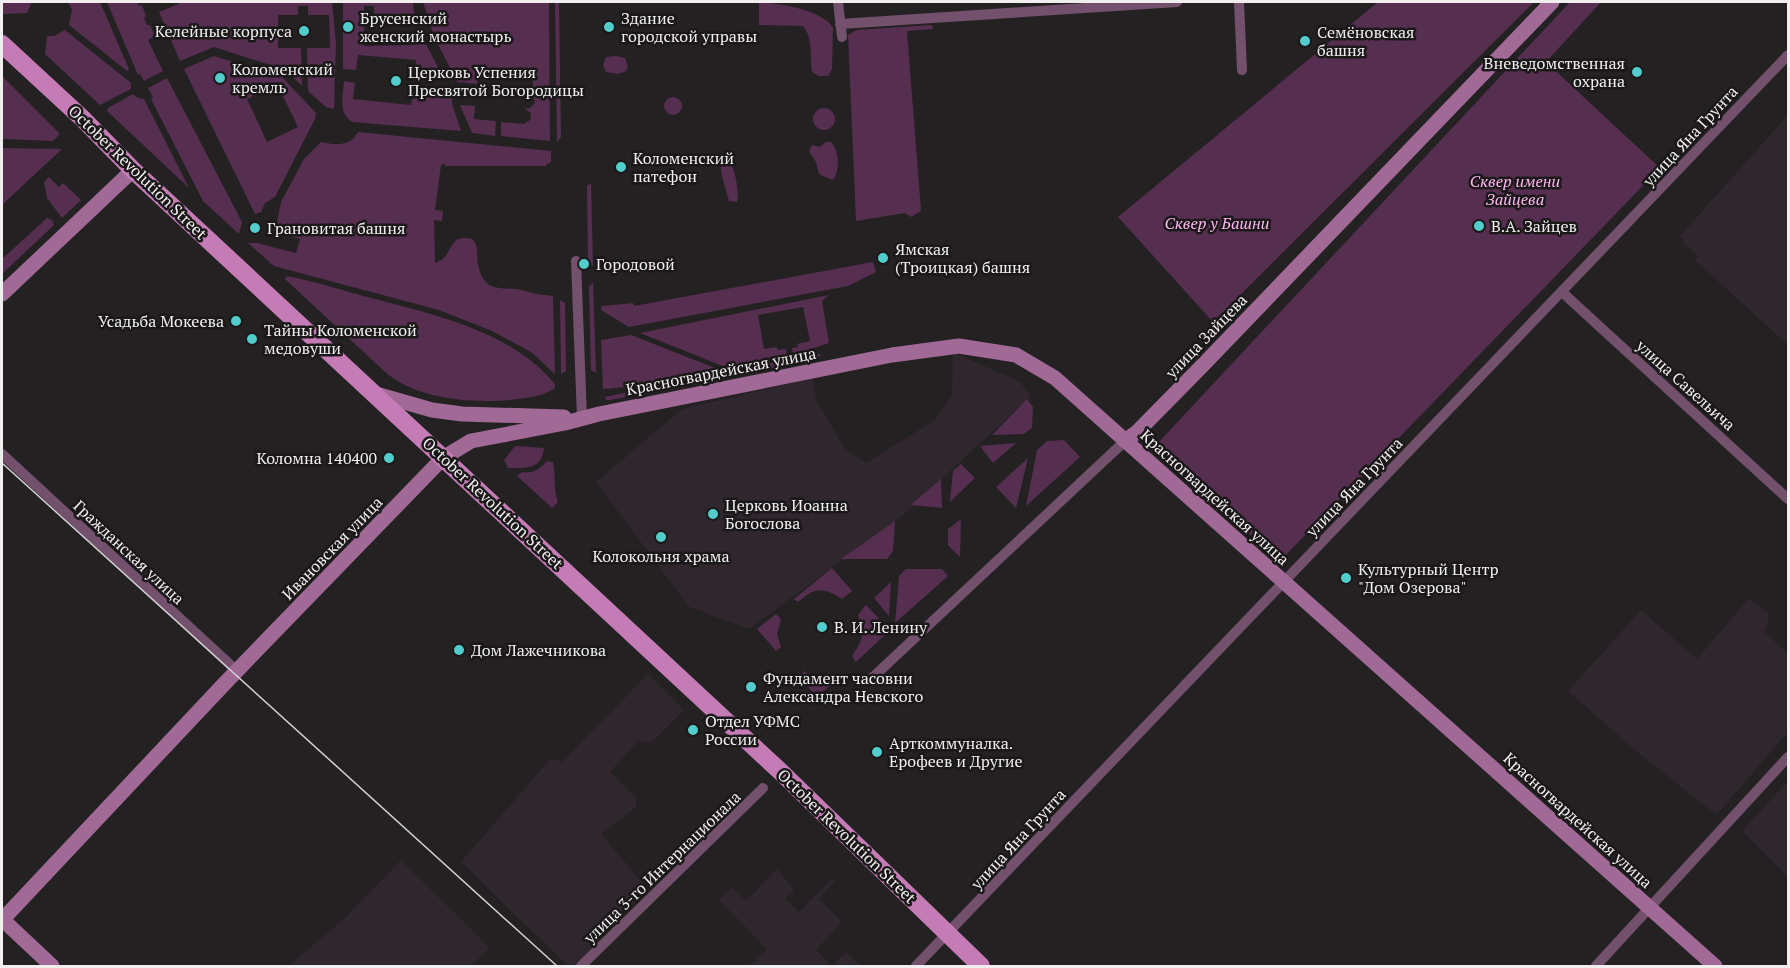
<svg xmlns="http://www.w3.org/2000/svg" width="1790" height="968" font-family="'PT Serif',serif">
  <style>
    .built { fill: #2f272d }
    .green { fill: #562e4f; fill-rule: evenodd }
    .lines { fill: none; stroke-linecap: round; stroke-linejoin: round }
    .street { stroke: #73506c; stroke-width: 10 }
    .secondary { stroke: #a16996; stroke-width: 15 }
    .primary { stroke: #c57cb6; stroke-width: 18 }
    .tram { stroke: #d4d2d3; stroke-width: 1.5 }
    .poi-dot { fill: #53cdcb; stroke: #1b181a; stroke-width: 2 }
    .labels { text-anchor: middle; stroke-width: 5; stroke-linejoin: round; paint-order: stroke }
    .poi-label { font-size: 16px; fill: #f0eeef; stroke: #1b181a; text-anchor: start }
    .street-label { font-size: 16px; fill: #f0eeef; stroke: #1b181a }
    .park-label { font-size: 16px; font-style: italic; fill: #ffb7f0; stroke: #1b181a }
  </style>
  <rect width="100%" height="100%" fill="#242123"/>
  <path class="built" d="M1788,115V345L1695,260L1698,256L1682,242L1684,240L1680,236Z
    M953,352L1020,382L1031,396L903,515L749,629L689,607L596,482L682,409L812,378L816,399L844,448L866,463L935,420L952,395Z
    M1749,598L1770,615L1764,632L1788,653V732L1716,815L1635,750L1568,691L1641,610L1697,659Z
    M648,674L684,710L651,743L638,741L610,772L637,799L636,807L601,834L648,889L575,966H568L461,862L551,758L562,762Z
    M1788,781V877L1742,831Z
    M401,860L490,948L471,966H288L343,920Z
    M777,869L794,890L785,899L799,912L832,878L835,881L819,899L842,922L816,950L832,966L846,952L861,966H749L767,949L719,900L732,887L746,901Z"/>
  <path class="green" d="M2,2H32L27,13L4,14L2,12Z
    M68,2H100L129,69L127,71L69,25L72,10Z
    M107,2H137L139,6L142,5L146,16L144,18L147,25H150L155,36L148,40L163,71L144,81L140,74L138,75Z
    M183,2H332L336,44L334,109L326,107L308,91L307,48H330L329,15H308V6H298V15H278V48H301L302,86L286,70L214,47L180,61L159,12Z
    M343,2H413L414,14H374V6H364V46L414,45L415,40H424L443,77L435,72L415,70L416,60L358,55L356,70L343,69Z
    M423,2H549L550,141L501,136V122L524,124L530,120L531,113L525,109L530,108L535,103L533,94L526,90L533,87V80L527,76L478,71L477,84L457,82L434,36Z
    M555,2H559L561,137L557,142Z
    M759,2C778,3 824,10 833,28L832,69L828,76H819L812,72C810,56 813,38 803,26L759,25Z
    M1378,2H1534L1213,322L1118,217Z
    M1570,2H1601L1546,62L1660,168L1279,562L1156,445Z
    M932,25L933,29L907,31L921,211L911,217L905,213L856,221L848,35L856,30Z
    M65,30L131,83V89L100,105L45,54L47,36H54Z
    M214,56L282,77L316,113L315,119L275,197L265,203L261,212L255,214L184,69ZM277,84L298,127L267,142L247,99Z
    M617,56L625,58L628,67L626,71L618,74L606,72L603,65L606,57Z
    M2,76L60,134L53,141L2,139Z
    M167,78L242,222L239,234L203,201L151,99L153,97L148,88Z
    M344,81L355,83L353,99L411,105L413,96C426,97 441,102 446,86L452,90V104L461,131L352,122C338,112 343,97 344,81Z
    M133,94L138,98L144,99L189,188L107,111L108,108Z
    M664 106a9 9 0 1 1 18 0a9 9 0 1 1-18 0Z
    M460,105L475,106L474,119L496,121L495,136L472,133Z
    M813 119a11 11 0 1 1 22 0a11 11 0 1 1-22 0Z
    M358,132L551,151V162L547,164L546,166H446L444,164L441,165L435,210L443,211L442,221L434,220L435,263C455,257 446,233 472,239C480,247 476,255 478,265C485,294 499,286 521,290C532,293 541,295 553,296L555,374L531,352L492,331L439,310L274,266L248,243H257L296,253L300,239L270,230L277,222L281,202L304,159L321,142C335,145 350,147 358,132Z
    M826,142H831C839,151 840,168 834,179H830L819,174L816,162L809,151L812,145L820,147Z
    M2,148L62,149L3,204Z
    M726,156C734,163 740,192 737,202L729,201L721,172V159Z
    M49,177L59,187L63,183L81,200L62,218L47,198L44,182Z
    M591,183L593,266L588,262L587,186Z
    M47,218L52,220L54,225L2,274V259Z
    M873,262L876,272L848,286L629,327L601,310L602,306L633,303L634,306Z
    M287,276C314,281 341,290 367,297C432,314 510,330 555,384V388C543,396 533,397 519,399C477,404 417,401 384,371L285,279Z
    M593,282L596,373L591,370L589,287Z
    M829,295L822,301L829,343L793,355L792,348L798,347L797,344L810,341L803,307L758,315L764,349L777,347L778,350L786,349L787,356L725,367L640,333Z
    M560,300L565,303L566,371L561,374Z
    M631,335L715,368L627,387L603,389L601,340Z
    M821,354L818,359L742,374L732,370Z
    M724,372L731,376L610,400H606L605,397Z
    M1027,399L1033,407L1032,428L1024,434L992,435Z
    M1064,440L1080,457L1026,506L1037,450L1047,441Z
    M1016,443L993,463L980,446Z
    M515,446L544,448C542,470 525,468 508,468L504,460Z
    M1028,458L1016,508L996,487Z
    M547,461L553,462C556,475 553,489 558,502L552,508L517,476L522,472C534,474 539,469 547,461Z
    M961,464L975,478L950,502L953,471Z
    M941,479L942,508L912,505V504Z
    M961,519L960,557L948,545V529Z
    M895,521L893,551L887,559H841Z
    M832,568L852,591L842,599C823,587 815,587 798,602L794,599Z
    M906,569H942L948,576L895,623L899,576Z
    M891,582L889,616L874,598Z
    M866,605L890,630L856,662L852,656C863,640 865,634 858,615Z
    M776,614L781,619L777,634L781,647L776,651L757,629Z
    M804,671L811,676H833L836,681L816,697L800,676Z"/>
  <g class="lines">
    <path class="street" d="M838,2L842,37
      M1239,2L1242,70
      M840,24L1177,2
      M576,261L582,418
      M1563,293L1788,499
      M2,454L237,671
      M871,679L1125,441
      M581,966L763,788
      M916,966L1788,55
      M1596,966L1788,757"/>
    <path class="secondary" d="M2,294L133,170
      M376,394L432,410L462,414L564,417
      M1125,441L1137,432L1202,366L1552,2
      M2,919L52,966
      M2,920L226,682L443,458L471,441L565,423L599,414L892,355L959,346L1016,355L1055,378L1715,966"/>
    <path class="primary" d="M2,44L82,118L133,170L782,773L981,966"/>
    <path class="tram" d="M2,463L557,966"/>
  </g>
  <g class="poi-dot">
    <circle cx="348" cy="27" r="6"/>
    <circle cx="609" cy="27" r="6"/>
    <circle cx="304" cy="31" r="6"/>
    <circle cx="1305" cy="41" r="6"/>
    <circle cx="1637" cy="72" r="6"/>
    <circle cx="220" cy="78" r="6"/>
    <circle cx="396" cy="81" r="6"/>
    <circle cx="621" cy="167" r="6"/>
    <circle cx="1479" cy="226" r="6"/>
    <circle cx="255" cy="228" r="6"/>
    <circle cx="883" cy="258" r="6"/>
    <circle cx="584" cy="264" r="6"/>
    <circle cx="236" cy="321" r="6"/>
    <circle cx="252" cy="339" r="6"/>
    <circle cx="389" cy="458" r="6"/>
    <circle cx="713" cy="514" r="6"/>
    <circle cx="661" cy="537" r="6"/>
    <circle cx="1346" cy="578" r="6"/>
    <circle cx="822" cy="627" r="6"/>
    <circle cx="459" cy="650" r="6"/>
    <circle cx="751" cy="687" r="6"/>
    <circle cx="693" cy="730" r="6"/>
    <circle cx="877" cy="752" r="6"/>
  </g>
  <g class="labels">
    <g class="poi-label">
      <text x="360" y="24">Брусенский<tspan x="360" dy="18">женский монастырь</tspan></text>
      <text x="621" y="24">Здание<tspan x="621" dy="18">городской управы</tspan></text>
      <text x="292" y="37" text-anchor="end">Келейные корпуса</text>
      <text x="1317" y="38">Семёновская<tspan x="1317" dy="18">башня</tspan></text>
      <text x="1625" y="69" text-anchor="end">Вневедомственная<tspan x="1625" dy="18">охрана</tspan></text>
      <text x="232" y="75">Коломенский<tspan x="232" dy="18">кремль</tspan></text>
      <text x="408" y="78">Церковь Успения<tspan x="408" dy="18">Пресвятой Богородицы</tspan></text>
      <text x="633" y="164">Коломенский<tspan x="633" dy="18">патефон</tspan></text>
      <text x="1491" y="232">В.А. Зайцев</text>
      <text x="267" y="234">Грановитая башня</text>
      <text x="895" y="255">Ямская<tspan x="895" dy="18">(Троицкая) башня</tspan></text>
      <text x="596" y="270">Городовой</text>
      <text x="224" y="327" text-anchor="end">Усадьба Мокеева</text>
      <text x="264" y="336">Тайны Коломенской<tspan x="264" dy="18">медовуши</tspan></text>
      <text x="377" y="464" text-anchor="end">Коломна 140400</text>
      <text x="725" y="511">Церковь Иоанна<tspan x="725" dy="18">Богослова</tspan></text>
      <text x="661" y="562" text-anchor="middle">Колокольня храма</text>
      <text x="1358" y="575">Культурный Центр<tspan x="1358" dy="18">"Дом Озерова"</tspan></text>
      <text x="834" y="633">В. И. Ленину</text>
      <text x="471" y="656">Дом Лажечникова</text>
      <text x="763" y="684">Фундамент часовни<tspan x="763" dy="18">Александра Невского</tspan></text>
      <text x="705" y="727">Отдел УФМС<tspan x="705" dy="18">России</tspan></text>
      <text x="889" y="749">Арткоммуналка.<tspan x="889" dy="18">Ерофеев и Другие</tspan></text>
    </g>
    <g class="street-label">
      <text transform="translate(1690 136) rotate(-47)" y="6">улица Яна Грунта</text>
      <text transform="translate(138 172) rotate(44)" y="6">October Revolution Street</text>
      <text transform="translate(1206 336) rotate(-46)" y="6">улица Зайцева</text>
      <text transform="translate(721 371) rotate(-11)" y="6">Красногвардейская улица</text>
      <text transform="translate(1686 385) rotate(42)" y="6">улица Савельича</text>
      <text transform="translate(1354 487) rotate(-46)" y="6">улица Яна Грунта</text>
      <text transform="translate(1215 497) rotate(42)" y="6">Красногвардейская улица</text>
      <text transform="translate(493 503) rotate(43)" y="6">October Revolution Street</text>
      <text transform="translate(332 548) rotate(-46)" y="6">Ивановская улица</text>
      <text transform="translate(129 552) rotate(43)" y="6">Гражданская улица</text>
      <text transform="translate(1578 820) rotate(42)" y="6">Красногвардейская улица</text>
      <text transform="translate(847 836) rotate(44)" y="6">October Revolution Street</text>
      <text transform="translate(1018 839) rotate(-47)" y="6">улица Яна Грунта</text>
      <text transform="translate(662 867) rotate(-44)" y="6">улица 3-го Интернационала</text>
    </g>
    <g class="park-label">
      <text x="1515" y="187">Сквер имени<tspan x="1515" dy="18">Зайцева</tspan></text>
      <text x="1217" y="229">Сквер у Башни</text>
    </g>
  </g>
  <rect width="1790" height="968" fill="none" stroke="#f0eeef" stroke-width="6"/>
</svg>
